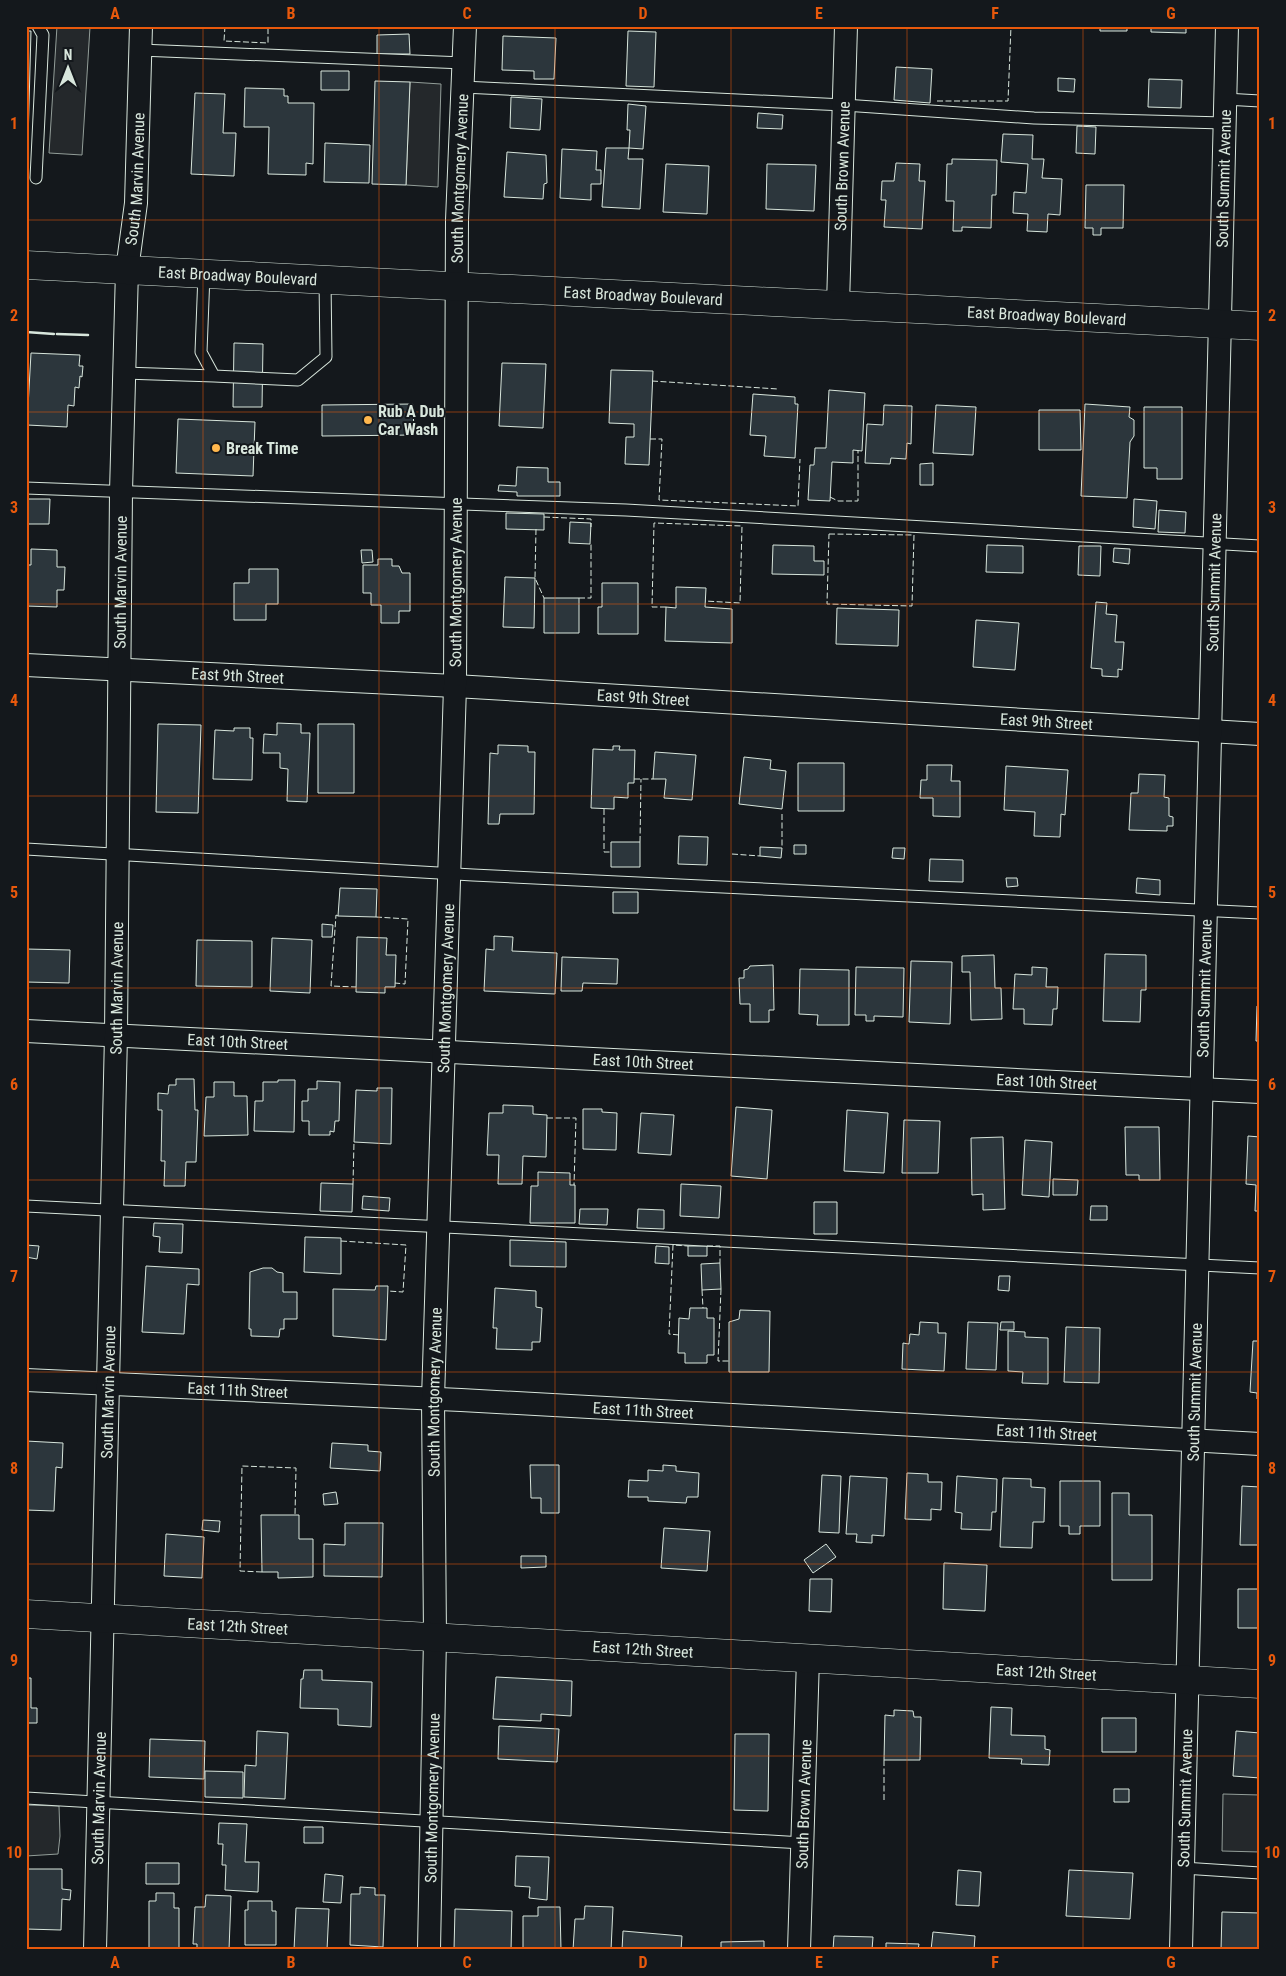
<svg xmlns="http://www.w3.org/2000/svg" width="1286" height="1976" font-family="'Roboto Condensed',sans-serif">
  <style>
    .parking { fill: #24282b; stroke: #939e99 }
    .building { fill: #2c363c; stroke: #d8e6dc }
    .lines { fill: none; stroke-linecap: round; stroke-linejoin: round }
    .service-casing { stroke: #d8e6dc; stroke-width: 13 }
    .minor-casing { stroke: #d8e6dc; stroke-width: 24 }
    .tertiary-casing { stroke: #d8e6dc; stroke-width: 29 }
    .trunk-casing { stroke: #d8e6dc; stroke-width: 29 }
    .service { stroke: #14181c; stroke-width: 11 }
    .minor { stroke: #14181c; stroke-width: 22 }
    .tertiary { stroke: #14181c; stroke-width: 28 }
    .trunk { stroke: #14181c; stroke-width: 28 }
    .fence { stroke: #d8e6dc; stroke-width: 1; stroke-dasharray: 6 2.5; stroke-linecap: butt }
    .wall { stroke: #d8e6dc; stroke-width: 2.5 }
    .grid { fill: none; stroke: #e8590c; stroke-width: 1; stroke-opacity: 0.55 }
    .poi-dot { fill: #ffb74d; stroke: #14181c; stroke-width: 2 }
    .labels { text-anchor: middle; stroke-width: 4; stroke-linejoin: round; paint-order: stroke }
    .street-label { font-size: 16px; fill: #d8e6dc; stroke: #14181c }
    .poi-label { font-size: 16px; font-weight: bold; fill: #d8e6dc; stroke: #14181c; text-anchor: start }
    .neatline { fill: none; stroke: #e8590c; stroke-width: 2 }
    .grid-label { font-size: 16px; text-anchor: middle; font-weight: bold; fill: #e8590c }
  </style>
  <rect width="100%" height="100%" fill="#14181c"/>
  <path class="parking" d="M57,26L90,27L82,155L49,153Z
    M410,82L441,84L438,187L406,185Z
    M1223,1794L1260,1795V1852L1222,1851Z
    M26,1805L59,1806L60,1836L58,1854L26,1856Z"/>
  <path class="building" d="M1100,26H1127V31H1100Z
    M1151,26H1186V33L1151,32Z
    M26,31H31L28,142H26Z
    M628,31L656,32L654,87L626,86Z
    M409,34L410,54H377V35Z
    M503,36L556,38L554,79H534V71L502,70Z
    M896,67L932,69L930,103L894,100Z
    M321,71H349V90H321Z
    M1058,78L1075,79L1074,92L1058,91Z
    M1149,79L1182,80L1181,108L1148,107Z
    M375,81L410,82L406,185L372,184Z
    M245,88L284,89V96H288V103H314L313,164L306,163V175L268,174L269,127H244Z
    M195,93L225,94L223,133H236L234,176L191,174Z
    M511,97L542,99L540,130L510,128Z
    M628,104L646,106L643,149L629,148L630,130H627Z
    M758,113L783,115L782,129L757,128Z
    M1077,126L1096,127L1095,154L1076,153Z
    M1003,134L1033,135L1032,159H1044L1042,178L1062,179L1060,215L1048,214L1047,232L1027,231L1028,214L1013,213L1014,192L1026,193L1028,164L1001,162Z
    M325,143L370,145L369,183L324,182Z
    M606,148H629L628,159H643L640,209L602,207Z
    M562,149L597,151L596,170H601V184H591V200L560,198Z
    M507,152L546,155L547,183L544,184L543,199L504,197Z
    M952,159L997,160L996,195H992L991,228L962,227V231H953L954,201H946L947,164H952Z
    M896,163L920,164L919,181H925L922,229L884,227L886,200H881L882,181H894Z
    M666,164L709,166L707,214L663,212Z
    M767,164L816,165L814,211L766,209Z
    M1086,185H1124L1123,228H1101V235H1093V228H1085Z
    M234,343L263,344L262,407H233Z
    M31,353L80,355L79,366H83L82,377L80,376L79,388L75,387L74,406L68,405L67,427L27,425Z
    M502,363L546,364L543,428L499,426Z
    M611,370L653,371L649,465L625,464L626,437H634V424L609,423Z
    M829,390L865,393L862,451L853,450V463L832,462L830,501L808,500L810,465H814L815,448H826Z
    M753,394L795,397V404H798L795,458L764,456L766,436L750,435Z
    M413,404L414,435L322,436V405Z
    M1085,404L1130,407L1129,417L1134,420V436L1130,442L1127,498L1081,496Z
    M884,405L912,406L911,444L907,443L906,459L891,458L890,464L865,463L867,424L883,425Z
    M936,405L976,407L973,455L933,453Z
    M1144,407H1182V479H1157V468H1144Z
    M1039,410H1080L1081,450H1039Z
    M178,419L255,422L253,476L176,473Z
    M933,463V485H920V464Z
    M517,467L548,468V482H560V496H517V492L498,491L499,485L516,486Z
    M26,499H50L49,524H26Z
    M1134,499L1157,501L1155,529L1133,527Z
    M1159,510L1186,512L1185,533L1158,532Z
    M506,513L544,514V530L506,529Z
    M570,522L591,523L590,544L569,543Z
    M773,545L814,546V561H824V575L772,574Z
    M987,545L1023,546V573L986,572Z
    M1079,546H1101L1100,576L1078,575Z
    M1114,548L1130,549L1129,564L1113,562Z
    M31,549L57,550V567H65L64,590H57V607L26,606V565H31Z
    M361,550H372L373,562L362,563Z
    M378,559H392V566H399L402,573H410V611H399V623H381V605H371V593H363V565H378Z
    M249,569H278V604H266V620H234V583H249Z
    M505,577L535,578L534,628L503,627Z
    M602,583H638V634H598V607H602Z
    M676,587L706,588L705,607L732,609V643L665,641L666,607L676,608Z
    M544,598H579V633H544Z
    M1096,602L1107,603L1106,614L1117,615L1115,642H1124L1122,670L1118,669V677L1102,676V669L1091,668Z
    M837,608L899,610L898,646L836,644Z
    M976,620L1019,623L1015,670L973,667Z
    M277,723L301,724V733H310L307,802L287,801L288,769L280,768V753H263L264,734L277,735Z
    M158,724L201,725L198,813L156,812Z
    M318,724H354V793H318Z
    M234,728H250V738H253L252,780L213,779L215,730L234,731Z
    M498,745L528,746V752H535L534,814H500L499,824H488L490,753L498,754Z
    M613,746H620L619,750H635L634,783H628V798L614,797V809L591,808L593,749L613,750Z
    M655,752L696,755L692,800L664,798L666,779H653Z
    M744,757L771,760L770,769L786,771L782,809L739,804Z
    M798,763H844V811H798Z
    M927,765H952L951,781H960V817L933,816V798H920L921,780H927Z
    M1006,766L1068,770L1065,815L1061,814L1060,837L1034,836L1035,812L1004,810Z
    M1139,774L1165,775L1164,797L1169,798V816L1173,817V826H1167V831L1129,830L1131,793H1138Z
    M679,836L708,837L707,865L678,864Z
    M611,842H640V867H611Z
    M794,845H806V854H794Z
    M760,847L782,848L781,858L760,856Z
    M893,848H905L904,859L892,858Z
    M930,859L963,860V882L929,881Z
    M1006,878H1017L1018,886L1007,887Z
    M1137,878L1160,880V895L1136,893Z
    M340,888L377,889L376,917L338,916Z
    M613,892H638V913H613Z
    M322,924L333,925L332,937H322Z
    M494,936L513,937L512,951L557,953L555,994L484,991L486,949L494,950Z
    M357,937L387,938L386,955H396L395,987H385V993L356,992Z
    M272,938L312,940L310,993L270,991Z
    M197,940L252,941V987L196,986Z
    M26,949L70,950L69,983L26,982Z
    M1105,954L1146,955V990H1141L1140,1022L1103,1021Z
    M994,955L995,988H1001L1002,1019L971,1020L970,972H962V956Z
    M562,957L618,959L617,984L583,983L582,991H561Z
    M911,961L952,962L950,1024L909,1022Z
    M773,965L774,1010H769V1022H750V1004H740L739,978H744V970L748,969L750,966Z
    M856,967L904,968L903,1017L874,1016V1021H866V1015H855Z
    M1032,967L1047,968L1046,987H1058L1057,1009H1053L1052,1025L1024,1024V1009H1013L1015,974L1032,975Z
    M800,969L849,970V1025H817L818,1015L799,1014Z
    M1257,1006H1260V1041H1256Z
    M176,1079H194L195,1110H198L196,1162H186L185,1186H164L165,1161H161L162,1110H158V1093L168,1094L169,1085H176Z
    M278,1080H295L294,1132L254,1131L255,1101H263V1082H278Z
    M317,1081L340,1082L339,1121H335L334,1132L330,1131V1135H309V1121H302V1101H308V1089H317Z
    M214,1082H234V1096H247L248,1135L204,1136L206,1097H214Z
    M377,1088H392L391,1144L354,1142L356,1090L377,1091Z
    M503,1105L533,1106V1114L547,1115L546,1157L523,1156L522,1184H498L499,1155H487L489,1113H503Z
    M736,1107L772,1110L767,1179L731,1176Z
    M583,1109H602V1112L617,1113L616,1150L583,1149Z
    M847,1110L888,1113L884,1173L844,1171Z
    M641,1113L674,1115L671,1155L638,1153Z
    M904,1120L940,1121L938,1173H902Z
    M1125,1127H1159L1160,1180H1139V1175H1126Z
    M1248,1136L1260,1137V1211H1255L1256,1185L1246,1184Z
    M1003,1137L1005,1209L983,1210V1194L972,1195L971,1138Z
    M1025,1140L1052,1142L1049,1197L1022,1195Z
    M538,1172L570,1173V1185H575V1223H530L531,1186H538Z
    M1053,1179L1078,1180L1077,1195H1053Z
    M321,1183L353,1184L352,1212L320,1211Z
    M681,1184L721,1186L719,1218L680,1216Z
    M363,1196L390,1198L389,1211L362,1209Z
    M814,1202H837V1234H814Z
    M1091,1206H1107V1220H1090Z
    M580,1209H608L607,1225L579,1224Z
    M638,1209L664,1210V1229L637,1228Z
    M154,1223L183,1224L182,1253L159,1252L160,1237L153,1236Z
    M305,1237L341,1238V1274L304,1272Z
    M510,1240L566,1242V1267L510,1266Z
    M26,1245L39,1246L37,1259L26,1257Z
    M656,1246L669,1247V1264L655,1263Z
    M688,1246H707V1256H688Z
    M720,1263L721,1289L702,1290L701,1264Z
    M146,1266L199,1269V1285L187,1284L184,1334L142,1332Z
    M263,1268H272L277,1272L283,1273V1292H297V1319H284V1329H280L279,1337L251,1336V1329H249L250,1272Z
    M999,1276H1010L1009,1291L998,1290Z
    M376,1286H388L386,1340L333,1336V1289L375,1290Z
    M495,1288L536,1291V1307L542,1308L540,1342H532V1350L496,1349L497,1328H493Z
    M690,1308H707V1318H714V1355H707V1363H685V1353H678L679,1318L689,1319Z
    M740,1310L770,1311L769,1372H729V1322L739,1319Z
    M920,1322L938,1323V1333H946L944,1371L902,1369L903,1343L909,1344L910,1334L919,1335Z
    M968,1322L998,1323L996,1370L966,1369Z
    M1001,1322H1014V1330H1000Z
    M1066,1327L1100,1328L1099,1383L1064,1382Z
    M1008,1331L1025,1332V1337L1048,1338V1384L1022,1383L1023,1372L1008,1371Z
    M1253,1341H1260V1399H1257V1393L1250,1392Z
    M26,1441L63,1443L62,1468L56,1467L54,1511L26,1510Z
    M332,1443L368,1445V1451L381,1452L380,1471L330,1468Z
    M530,1465H559V1513H541V1498H531Z
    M663,1465L676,1466V1471L699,1473L698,1497H687L686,1503L648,1501V1497H628L629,1480L648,1481V1470L663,1471Z
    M907,1473L928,1474V1482H942L941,1510L931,1509V1520L905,1519Z
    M822,1475L841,1476L839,1533L819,1532Z
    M850,1476L887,1478L884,1536L872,1535V1543L856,1542L857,1534H846Z
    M957,1476L997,1479L996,1512H992L991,1530L961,1529L962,1513L955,1512Z
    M1003,1478L1031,1479V1487L1045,1488L1044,1522H1033L1032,1548L1000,1547Z
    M1060,1481H1100V1526H1080V1534H1069V1526H1060Z
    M1242,1486L1260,1487V1545H1240Z
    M336,1492L338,1504L324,1505L323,1494Z
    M1112,1493H1129V1515H1152V1580H1112Z
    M261,1515H299V1539H313V1577L278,1578V1572H262Z
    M203,1520L220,1521L219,1532L202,1530Z
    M345,1523H383L382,1577L324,1576V1544L345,1545Z
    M664,1528L710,1531L707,1571L661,1568Z
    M166,1534L204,1537L202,1578L164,1576Z
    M826,1544L836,1557L813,1573L804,1560Z
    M521,1556H546V1567L521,1568Z
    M944,1563L987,1565L985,1611L943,1609Z
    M810,1579H832L831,1612L809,1611Z
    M1238,1589H1260V1628H1238Z
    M26,1665H28V1678H31V1708H37V1723H26Z
    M304,1670H322V1680L372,1682L371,1727L338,1725V1709L300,1708L301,1679H303Z
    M496,1677L572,1681L571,1716L541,1714V1721L493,1719Z
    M991,1707L1012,1708L1011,1735L1045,1736V1749L1050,1750L1049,1765L1021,1764L1022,1759L989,1758Z
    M894,1710L913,1711L914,1717H921L920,1760H884L885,1715L894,1716Z
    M1102,1718H1136V1752H1102Z
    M499,1726L559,1729L557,1762L498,1759Z
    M257,1731L288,1733L285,1799L244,1797L245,1765L256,1766Z
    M1236,1731L1260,1733V1778L1233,1776Z
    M735,1734H769L768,1811L734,1810Z
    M150,1739L205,1741L204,1779L149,1777Z
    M205,1771L243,1772V1798L205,1797Z
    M1114,1789H1129V1802H1114Z
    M219,1823L247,1824L245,1862H259L258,1892L225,1890L226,1865H222L223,1844H218Z
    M304,1827H323V1843H304Z
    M516,1856L549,1857L547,1900L529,1898L530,1887L515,1886Z
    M146,1863H179V1884H146Z
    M26,1869H62V1889L71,1890L70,1900L62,1899L61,1930L26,1929Z
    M958,1870L981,1872L979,1906L956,1905Z
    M1069,1870L1133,1873L1130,1919L1066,1916Z
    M325,1874L343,1876L341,1903L323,1902Z
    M360,1887L375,1888V1895H385L383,1947L350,1945L351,1894H360Z
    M156,1893H174V1908H179V1948H149V1901H156Z
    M206,1895L231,1896L229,1950H197V1944H193L195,1907H205Z
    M248,1901H272V1911H276V1945H245V1910H248Z
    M585,1906L613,1907L611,1950H573L575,1919H584Z
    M538,1907H560L561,1950H523V1916H538Z
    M296,1908L329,1909L327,1950H294Z
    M455,1909L512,1911L511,1950H454Z
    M1222,1912L1260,1913V1950H1221Z
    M623,1931L682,1936L681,1950H622Z
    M933,1932L975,1936L974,1950H931Z
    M834,1936L873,1937L872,1950H833Z
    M764,1941V1950H721V1942Z
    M886,1943L919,1944L918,1950H886Z"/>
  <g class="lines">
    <g class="service-casing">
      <path id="service" d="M140,50L464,63
        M463,87L844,105L1034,118L1224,123
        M1225,99L1260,101
        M36,178L43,35L38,26
        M204,274L201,352L214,376L298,380L326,357L325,280
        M124,373L214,376
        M26,488L626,510L1260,546
        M26,849L473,875L1260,913
        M26,1206L1260,1268
        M26,1798L803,1843
        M1183,1868L1260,1873"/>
    </g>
    <g class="minor-casing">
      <g id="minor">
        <path id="s1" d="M838,305L846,26"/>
        <path id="s2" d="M26,665L455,686L1260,734"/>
        <path id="s3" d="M26,1031L1260,1092"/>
        <path id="s4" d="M26,1380L461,1400L1260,1444"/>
        <path id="s5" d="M95,1950L116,1035L121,492L127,270L136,203L141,26"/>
        <path id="s6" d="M429,1950L435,1637L433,1399L455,686L457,220L465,26"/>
        <path id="s7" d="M799,1950L808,1658"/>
        <path id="s8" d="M1181,1950L1227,26"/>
      </g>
    </g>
    <g class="tertiary-casing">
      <g id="tertiary">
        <path id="s9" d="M26,1614L1260,1684"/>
      </g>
    </g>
    <g class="trunk-casing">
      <g id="trunk">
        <path id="s10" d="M26,265L1260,326"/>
      </g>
    </g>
    <use href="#service" class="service"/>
    <use href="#minor" class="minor"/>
    <use href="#tertiary" class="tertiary"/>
    <use href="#trunk" class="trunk"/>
    <path class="fence" d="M225,26L224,41L268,43V26
      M937,101H1008L1011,26
      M652,381L778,389
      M650,439H662L659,500L798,506L800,459
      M830,497L838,501H858V450
      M544,517L591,519V527
      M536,529L535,578L544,598
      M829,534L914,535L912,606L827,604Z
      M579,598H591V542
      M666,607H652L654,523L742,526L740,603L705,601
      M634,779H653
      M604,809V852H611
      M782,814V848
      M640,842L641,779
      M732,854L760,856
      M338,916L336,915L331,986L356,987
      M376,917L408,919L405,984L395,983
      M547,1118H576L574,1185
      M353,1184L354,1142
      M341,1241L406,1245L403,1292L388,1291
      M707,1246H720V1263
      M721,1289L718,1361H729
      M702,1290L703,1308
      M679,1335L669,1334L673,1245L688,1246
      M262,1572L240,1571L242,1466L296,1468L295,1515
      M884,1760V1800"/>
    <path class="wall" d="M26,332L54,334
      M57,334L88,335"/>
  </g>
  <path class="grid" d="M203,26V1950M379,26V1950M555,26V1950M731,26V1950M907,26V1950M1083,26V1950M26,220H1260M26,412H1260M26,604H1260M26,796H1260M26,988H1260M26,1180H1260M26,1372H1260M26,1564H1260M26,1756H1260"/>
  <g class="poi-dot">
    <circle cx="368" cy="420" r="5"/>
    <circle cx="216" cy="448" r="5"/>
  </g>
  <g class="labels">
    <g class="street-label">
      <text dy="6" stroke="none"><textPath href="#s1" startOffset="139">South Brown Avenue</textPath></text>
      <text dy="6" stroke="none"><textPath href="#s5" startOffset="1772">South Marvin Avenue</textPath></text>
      <text dy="6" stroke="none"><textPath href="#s6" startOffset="1772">South Montgomery Avenue</textPath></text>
      <text dy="6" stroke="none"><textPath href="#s8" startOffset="1772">South Summit Avenue</textPath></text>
      <text dy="6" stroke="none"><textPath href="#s10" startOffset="212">East Broadway Boulevard</textPath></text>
      <text dy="6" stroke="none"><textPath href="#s10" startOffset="618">East Broadway Boulevard</textPath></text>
      <text dy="6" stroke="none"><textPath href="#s10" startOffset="1022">East Broadway Boulevard</textPath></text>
      <text dy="6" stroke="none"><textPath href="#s5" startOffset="1368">South Marvin Avenue</textPath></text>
      <text dy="6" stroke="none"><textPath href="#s6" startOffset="1368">South Montgomery Avenue</textPath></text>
      <text dy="6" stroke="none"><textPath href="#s8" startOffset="1368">South Summit Avenue</textPath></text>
      <text dy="6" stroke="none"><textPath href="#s2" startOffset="212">East 9th Street</textPath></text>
      <text dy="6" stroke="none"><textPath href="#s2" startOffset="618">East 9th Street</textPath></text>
      <text dy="6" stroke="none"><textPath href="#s2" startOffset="1022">East 9th Street</textPath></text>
      <text dy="6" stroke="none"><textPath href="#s5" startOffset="962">South Marvin Avenue</textPath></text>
      <text dy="6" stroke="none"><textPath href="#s6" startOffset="962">South Montgomery Avenue</textPath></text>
      <text dy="6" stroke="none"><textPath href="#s8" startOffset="962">South Summit Avenue</textPath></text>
      <text dy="6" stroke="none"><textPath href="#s3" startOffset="212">East 10th Street</textPath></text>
      <text dy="6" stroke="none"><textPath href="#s3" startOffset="618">East 10th Street</textPath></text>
      <text dy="6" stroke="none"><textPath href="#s3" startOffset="1022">East 10th Street</textPath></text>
      <text dy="6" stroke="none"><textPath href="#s4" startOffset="212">East 11th Street</textPath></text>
      <text dy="6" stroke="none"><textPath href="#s5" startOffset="558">South Marvin Avenue</textPath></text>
      <text dy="6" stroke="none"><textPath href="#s6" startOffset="558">South Montgomery Avenue</textPath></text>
      <text dy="6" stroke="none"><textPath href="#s8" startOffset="558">South Summit Avenue</textPath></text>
      <text dy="6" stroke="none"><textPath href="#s4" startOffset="618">East 11th Street</textPath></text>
      <text dy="6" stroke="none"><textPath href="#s4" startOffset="1022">East 11th Street</textPath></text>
      <text dy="6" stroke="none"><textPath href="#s9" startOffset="212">East 12th Street</textPath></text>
      <text dy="6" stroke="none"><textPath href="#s9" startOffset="618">East 12th Street</textPath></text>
      <text dy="6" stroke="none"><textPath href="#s9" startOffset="1022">East 12th Street</textPath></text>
      <text dy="6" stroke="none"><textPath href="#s5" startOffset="152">South Marvin Avenue</textPath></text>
      <text dy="6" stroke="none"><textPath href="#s6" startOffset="152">South Montgomery Avenue</textPath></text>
      <text dy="6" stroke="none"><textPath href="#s8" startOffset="152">South Summit Avenue</textPath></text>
      <text dy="6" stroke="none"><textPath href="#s7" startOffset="146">South Brown Avenue</textPath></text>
    </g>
    <g class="poi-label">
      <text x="378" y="417">Rub A Dub<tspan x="378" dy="18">Car Wash</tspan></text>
      <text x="226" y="454">Break Time</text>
    </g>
  </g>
  <rect width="1286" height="1976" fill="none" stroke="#14181c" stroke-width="55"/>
  <g transform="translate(68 68)" stroke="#14181c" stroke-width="4" paint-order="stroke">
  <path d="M0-4L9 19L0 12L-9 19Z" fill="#d8e6dc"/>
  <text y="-8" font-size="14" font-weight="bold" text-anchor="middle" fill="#d8e6dc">N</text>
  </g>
  <rect x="28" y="28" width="1230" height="1920" class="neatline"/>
  <g class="grid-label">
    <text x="115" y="19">A</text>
    <text x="291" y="19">B</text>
    <text x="467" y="19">C</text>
    <text x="643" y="19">D</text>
    <text x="819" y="19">E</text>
    <text x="995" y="19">F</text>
    <text x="1171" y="19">G</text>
    <text x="14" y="129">1</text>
    <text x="1272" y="129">1</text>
    <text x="14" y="321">2</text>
    <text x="1272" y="321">2</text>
    <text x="14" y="513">3</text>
    <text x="1272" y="513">3</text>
    <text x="14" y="706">4</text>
    <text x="1272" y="706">4</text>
    <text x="14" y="898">5</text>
    <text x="1272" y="898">5</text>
    <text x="14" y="1090">6</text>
    <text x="1272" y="1090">6</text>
    <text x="14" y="1282">7</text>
    <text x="1272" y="1282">7</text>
    <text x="14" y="1474">8</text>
    <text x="1272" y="1474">8</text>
    <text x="14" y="1666">9</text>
    <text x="1272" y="1666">9</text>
    <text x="14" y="1858">10</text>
    <text x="1272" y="1858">10</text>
    <text x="115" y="1968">A</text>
    <text x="291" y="1968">B</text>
    <text x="467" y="1968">C</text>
    <text x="643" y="1968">D</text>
    <text x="819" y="1968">E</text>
    <text x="995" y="1968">F</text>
    <text x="1171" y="1968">G</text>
  </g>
</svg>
